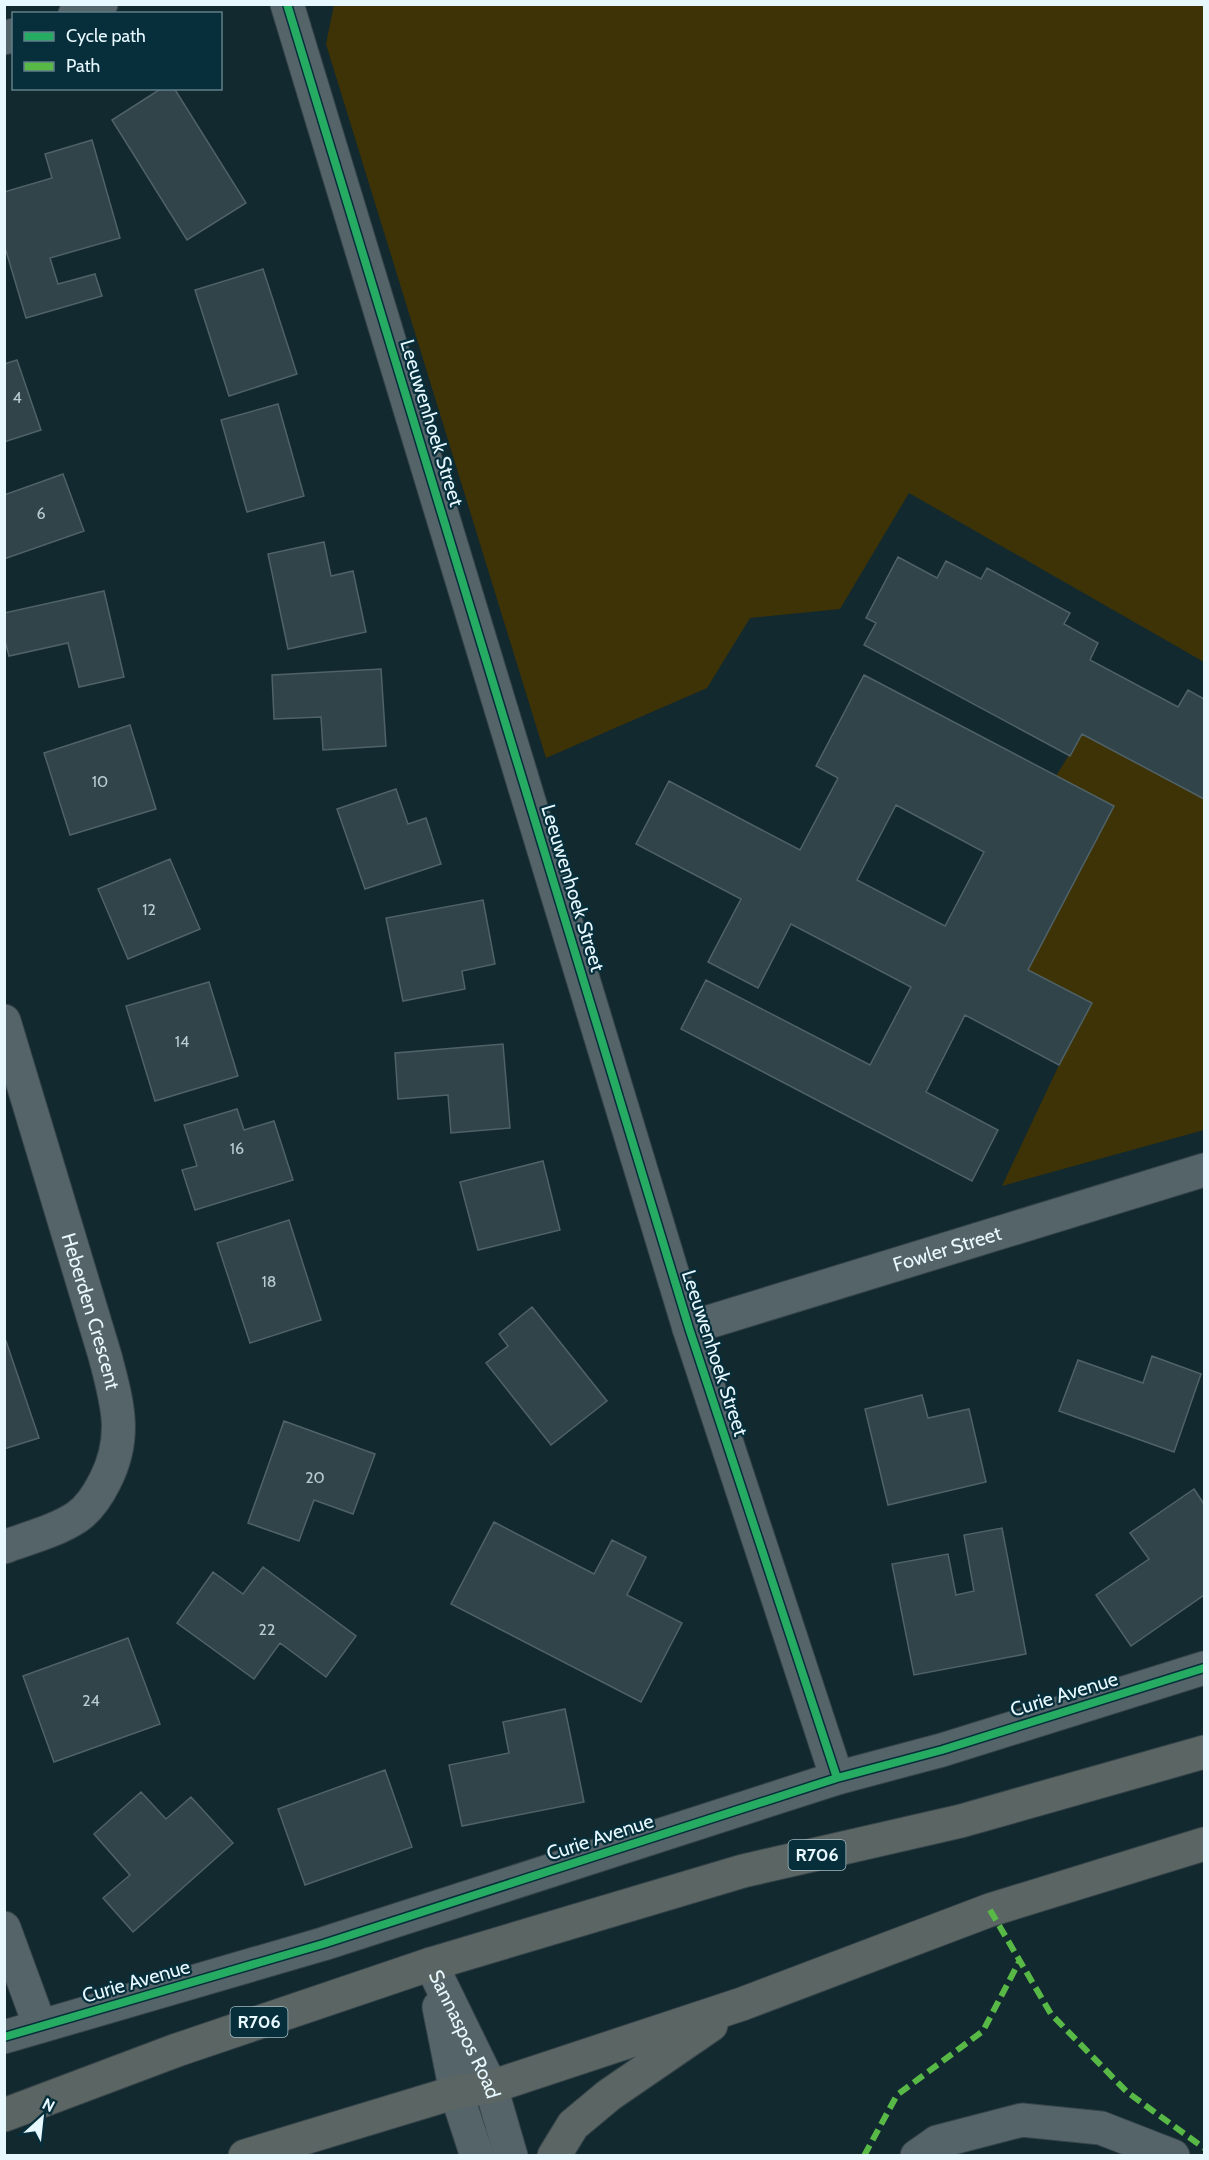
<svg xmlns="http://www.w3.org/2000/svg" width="1209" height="2160" font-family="Cabin,sans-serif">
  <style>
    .green { fill: #3e3306 }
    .building { fill: #30444a; stroke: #506267; stroke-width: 1.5; fill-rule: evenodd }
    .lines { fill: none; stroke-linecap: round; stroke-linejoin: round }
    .minor-casing { stroke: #354449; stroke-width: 35 }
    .major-casing { stroke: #354449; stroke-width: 35 }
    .minor { stroke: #546469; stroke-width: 33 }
    .major { stroke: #5b6564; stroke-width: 33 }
    .quiet { stroke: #58b947; stroke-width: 6; stroke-dasharray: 12 6; stroke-linecap: butt }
    .cycleway-casing { stroke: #062f3b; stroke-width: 11 }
    .cycleway { stroke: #26ab63; stroke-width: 8 }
    .labels { text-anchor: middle; stroke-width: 4.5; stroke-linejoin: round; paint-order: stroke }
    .number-label { font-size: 16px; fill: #bacbd2 }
    .shield { fill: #062f3b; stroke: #a4bcc4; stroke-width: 1.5 }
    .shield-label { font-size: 18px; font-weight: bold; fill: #e8f8ff }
    .street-label { font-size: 20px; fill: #e8f8ff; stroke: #062f3b }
  </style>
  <rect width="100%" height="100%" fill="#12292f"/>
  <path class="green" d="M334,5H1204V662L909,493L840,609L750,618L707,688L546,758L326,44Z
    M1082,734L1204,799V1130L1002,1186L1059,1065L1092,1003L1028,970L1114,806L1056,776Z"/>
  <path class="building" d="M162,88H174L246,203L187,240L112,120Z
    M92,140L120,238L50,258L58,284L95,274L102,296L26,318L4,244V192L52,178L45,154Z
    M263,269L297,374L229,396L195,290Z
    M17,360L41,430L4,442V364Z
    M278,404L304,496L247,512L221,420Z
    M63,474L84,531L4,559V495Z
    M324,542L331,576L353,571L366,632L288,649L268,554Z
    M898,557L937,578L946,561L981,579L987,568L1070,613L1064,624L1098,643L1090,660L1178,707L1188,690L1204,699V799L1082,734L1070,756L864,645L876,623L866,618Z
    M104,591L124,677L79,687L68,643L9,656L4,637V613Z
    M381,669L386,746L323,750L321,717L274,719L272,675Z
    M864,675L1114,806L1028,970L1092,1003L1059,1065L965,1015L926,1092L998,1130L972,1181L681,1029L706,980L870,1065L911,987L791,924L758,988L708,962L741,899L636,844L669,781L800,850L838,778L816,766ZM896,805L984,852L945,926L857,880Z
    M130,725L156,809L70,835L44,753Z
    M396,789L408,824L426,818L441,864L365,889L337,809Z
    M170,859L200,929L128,959L98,889Z
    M483,900L495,964L462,971L465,989L403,1001L386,918Z
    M209,982L238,1076L155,1101L126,1006Z
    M503,1044L510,1128L451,1133L448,1095L398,1099L395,1053Z
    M237,1109L244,1130L274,1121L293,1180L195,1210L182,1170L197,1166L184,1125Z
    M543,1161L560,1230L478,1250L460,1182Z
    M289,1220L321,1320L250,1343L217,1243Z
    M532,1307L607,1401L551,1445L486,1363L508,1346L499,1334Z
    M4,1341H6L39,1438L4,1449Z
    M1152,1356L1201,1374L1174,1452L1059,1411L1078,1360L1143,1383Z
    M922,1395L928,1418L969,1409L986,1482L888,1505L865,1409Z
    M284,1421L375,1454L353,1514L314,1500L299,1541L248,1523Z
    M1194,1489L1204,1504V1595L1131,1646L1096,1595L1149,1559L1130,1533Z
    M494,1522L594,1574L612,1540L646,1557L627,1595L682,1623L641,1702L451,1604Z
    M1002,1528L1026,1654L914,1675L892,1564L948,1554L956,1595L974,1591L964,1535Z
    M263,1567L356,1636L326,1677L280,1643L254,1679L177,1623L213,1572L243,1594Z
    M128,1638L160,1724L54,1762L23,1676Z
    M565,1709L584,1802L462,1826L449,1765L509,1753L503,1722Z
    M385,1770L412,1847L305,1885L278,1809Z
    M141,1792L166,1819L191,1797L233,1843L133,1932L103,1898L130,1875L94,1834Z"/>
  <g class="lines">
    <g class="minor-casing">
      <g id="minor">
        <path d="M287,4L689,1328L837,1778"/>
        <path d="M75,14L101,4"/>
        <path d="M4,38L14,35"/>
        <path id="s1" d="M4,1021L105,1356C117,1402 128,1436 105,1481C98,1495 90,1508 77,1517C56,1531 28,1538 4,1547"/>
        <path id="s2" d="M689,1328L1204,1170"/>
        <path d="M4,1928L40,2026"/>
        <path id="s3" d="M431,1964L491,2087L511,2156"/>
        <path d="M439,2007L456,2092L477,2156"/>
        <path d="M4,2037L323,1944L837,1778L942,1750L1204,1668"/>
        <path d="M917,2156L937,2142L1022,2120L1101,2128L1173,2156"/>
      </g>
    </g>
    <g class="major-casing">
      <path id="major" d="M4,2115L177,2050L431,1964L743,1871L961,1821L1204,1752
        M245,2156L456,2092L491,2087L742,2004L990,1910L1204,1844
        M554,2156L573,2125L609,2095L711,2025"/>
    </g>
    <use href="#minor" class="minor"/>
    <use href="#major" class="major"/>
    <path class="quiet" d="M990,1910L1051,2014L1127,2092L1204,2148
      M864,2156L897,2095L983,2031L1020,1960"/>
    <g class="cycleway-casing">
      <path id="cycleway" d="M287,4L689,1328L837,1778
        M4,2037L323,1944L837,1778L942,1750L1204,1668"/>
    </g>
    <use href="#cycleway" class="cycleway"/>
  </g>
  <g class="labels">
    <g class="number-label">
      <text x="17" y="403">4</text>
      <text x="41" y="519">6</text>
      <text x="100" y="787">10</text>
      <text x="149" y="915">12</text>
      <text x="182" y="1047">14</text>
      <text x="237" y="1154">16</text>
      <text x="269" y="1287">18</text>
      <text x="315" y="1483">20</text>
      <text x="267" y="1635">22</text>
      <text x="91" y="1706">24</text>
    </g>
    <g class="shield">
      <rect x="788.5" y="1840" width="57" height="30" rx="4.5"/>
      <rect x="230.5" y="2007" width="57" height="30" rx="4.5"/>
    </g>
    <g class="shield-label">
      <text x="817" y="1861">R706</text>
      <text x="259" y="2028">R706</text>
    </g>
    <g class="street-label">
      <text transform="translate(432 423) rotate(73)" y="7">Leeuwenhoek Street</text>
      <text transform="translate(573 888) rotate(73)" y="7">Leeuwenhoek Street</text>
      <text dy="7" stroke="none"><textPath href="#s2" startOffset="270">Fowler Street</textPath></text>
      <text dy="7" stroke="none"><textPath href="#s1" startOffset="303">Heberden Crescent</textPath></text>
      <text transform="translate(715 1353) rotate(72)" y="7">Leeuwenhoek Street</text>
      <text transform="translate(1064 1694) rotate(-17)" y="7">Curie Avenue</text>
      <text transform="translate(600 1837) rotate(-18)" y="7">Curie Avenue</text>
      <text transform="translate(136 1981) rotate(-16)" y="7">Curie Avenue</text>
      <text dy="7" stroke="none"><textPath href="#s3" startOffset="78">Sannaspos Road</textPath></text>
    </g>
  </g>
  <rect width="1209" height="2160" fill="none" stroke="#e8f8ff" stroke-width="12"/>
  <rect x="12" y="12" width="210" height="78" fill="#062f3b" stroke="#607f89" stroke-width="1.5"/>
  <rect x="24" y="32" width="30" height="9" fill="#26ab63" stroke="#607f89" stroke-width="1.5"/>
  <text x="66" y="42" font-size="18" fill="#e8f8ff">Cycle path</text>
  <rect x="24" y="62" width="30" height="9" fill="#58b947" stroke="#607f89" stroke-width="1.5"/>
  <text x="66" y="72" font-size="18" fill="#e8f8ff">Path</text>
  <g transform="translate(42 2118) rotate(27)" stroke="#062f3b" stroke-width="4.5" paint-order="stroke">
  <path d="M0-4.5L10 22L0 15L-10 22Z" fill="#e8f8ff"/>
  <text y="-9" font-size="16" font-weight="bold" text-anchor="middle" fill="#e8f8ff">N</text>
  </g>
</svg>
